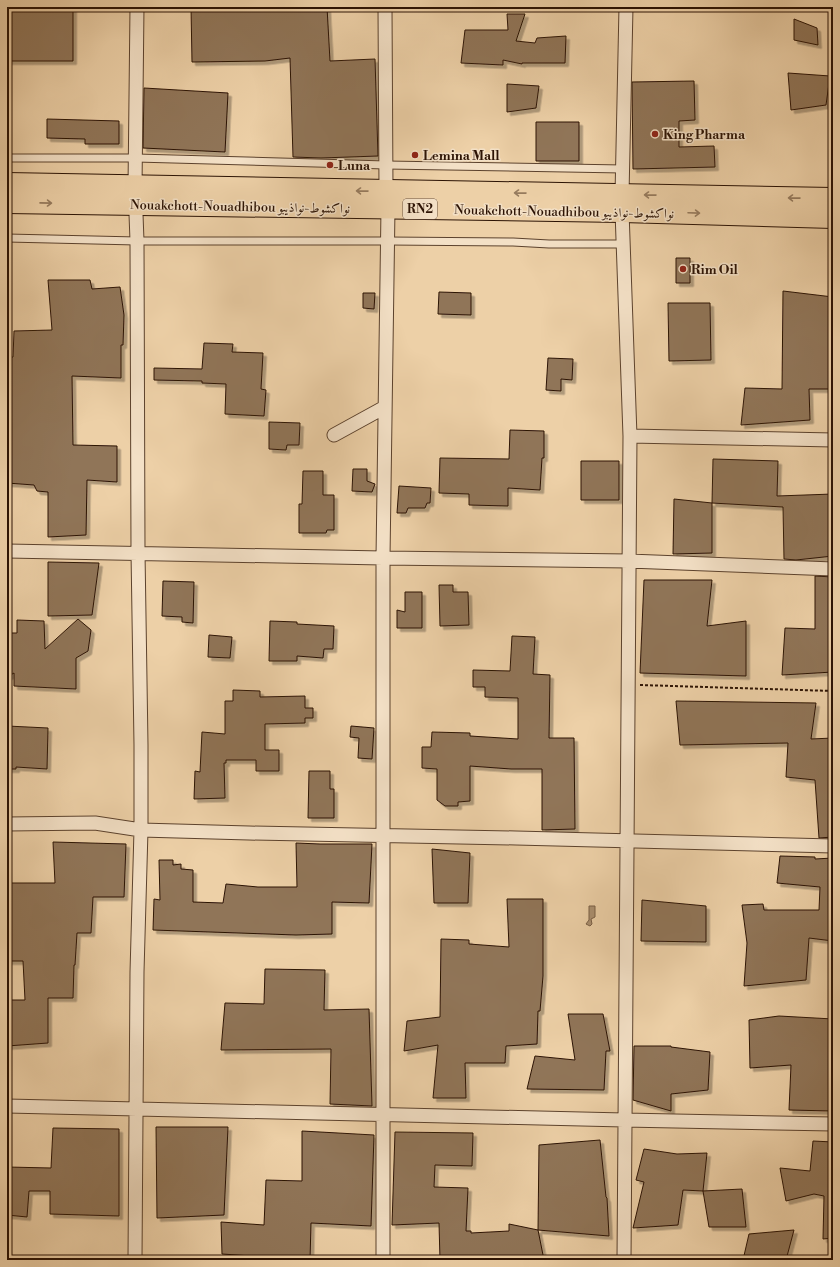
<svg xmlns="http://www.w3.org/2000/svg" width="840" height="1267" font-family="'Libre Bodoni',Amiri,serif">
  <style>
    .water { fill: #ab9070; stroke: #785e45 }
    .building { fill: #907559; stroke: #2c1304; filter: url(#shadow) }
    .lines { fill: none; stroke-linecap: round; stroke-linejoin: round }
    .service-casing { stroke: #5c422d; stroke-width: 9 }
    .minor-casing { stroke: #5c422d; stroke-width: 15 }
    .trunk-casing { stroke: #2c1304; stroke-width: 24 }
    .path { stroke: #2c1304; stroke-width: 2; stroke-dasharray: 3 2; stroke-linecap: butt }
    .service { stroke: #f3e0c6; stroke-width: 7 }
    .minor { stroke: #f3e0c6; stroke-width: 13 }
    .trunk { stroke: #edd0a7; stroke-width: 22 }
    .oneway { stroke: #967b5e }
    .poi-dot { fill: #8f2418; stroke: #f3e0c6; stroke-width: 1.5 }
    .labels { text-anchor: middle; stroke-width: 3; stroke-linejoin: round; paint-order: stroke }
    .shield { fill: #f3e0c6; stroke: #68503e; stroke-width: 1 }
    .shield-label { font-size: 12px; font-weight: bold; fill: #2c1304 }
    .poi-label { font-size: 13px; font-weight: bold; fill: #2c1304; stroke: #f3e0c6; text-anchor: start }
    .street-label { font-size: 13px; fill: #2c1304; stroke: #f3e0c6 }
  </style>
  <defs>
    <filter id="shadow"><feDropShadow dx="3.5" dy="3.5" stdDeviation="0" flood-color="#0004"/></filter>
  </defs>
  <rect width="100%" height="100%" fill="#edd0a7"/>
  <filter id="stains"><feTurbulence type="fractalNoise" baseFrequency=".005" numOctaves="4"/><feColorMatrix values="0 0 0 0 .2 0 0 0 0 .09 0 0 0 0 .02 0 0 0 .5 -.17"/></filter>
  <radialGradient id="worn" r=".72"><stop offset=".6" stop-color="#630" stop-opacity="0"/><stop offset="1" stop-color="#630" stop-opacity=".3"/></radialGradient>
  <path class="water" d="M589,906H595V917L591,919L592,924L590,926L586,924L589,920Z"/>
  <path class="building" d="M7,7H73V61H7Z
    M191,7H327L330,61L375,59L378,156L321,158L293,157L290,58L265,61L192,62Z
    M507,14H525L516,41L535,43L537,38L566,36L565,63H522V64L503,60V65L461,63L465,30H508Z
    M794,19L817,28L818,45L794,40Z
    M788,73L830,76L826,105L791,110Z
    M694,81L695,120L679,121V147L714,146L715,167L633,169L632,82Z
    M507,84L539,86L536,108L507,112Z
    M144,88L228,93L225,152L143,148Z
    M47,119L119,121V144H85V139L47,138Z
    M536,122H579V161H536Z
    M676,258H690V283H676Z
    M48,280H90L92,289L120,287L124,315L123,345H121V378L72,376L73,445L117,446V482L87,480L86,535L48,537V492L37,491L34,485L7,483V358L13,357L14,331L52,330Z
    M783,291L833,297V389H809L810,420L741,425L745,388L782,389Z
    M439,292L471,293V315L438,314Z
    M363,293H375L374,309L363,308Z
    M668,303H710L711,360L669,361Z
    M204,343L233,344L232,352L263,353L261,389L266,390L264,416L225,414L226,384L202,383V381L154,380V368L202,369Z
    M548,358L573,359L572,380L561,379V391L546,390Z
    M269,422L300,423L299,445H287L286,450L269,449Z
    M510,430L544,431V458H542L540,490L508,488V506L469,505V494L439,493L440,458L509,459Z
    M713,459L778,461L777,496L833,494V556L796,560L784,559L783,507L712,503Z
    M581,461H619V500H581Z
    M353,469H367V481L375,484L372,492L352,491Z
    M303,471H323V495H334V530H327L326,533H299V504H302Z
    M399,486L431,488L430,503H427L425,508H408L406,513H397Z
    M674,499L712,503V553L673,554Z
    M48,562L99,563L92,615L48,616Z
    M815,576L833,577V672L782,675L785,628L815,629Z
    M644,580H712L707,626L746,621V676L640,673Z
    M163,581L194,582L193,623L182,622V617L162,616Z
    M439,585H453V592H468L469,625L440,626Z
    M405,592H422V628H397V610L405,612Z
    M78,619L91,630L88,651L76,658V689L14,686V673L7,677V633H17V620L44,621L45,649Z
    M270,621L297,622V624L334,626L333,649H324L323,658L297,656V661H269Z
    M209,635L232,637L230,658L208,657Z
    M512,636L535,637L533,674L550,675L549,738H574L575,829L542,830V769H511L470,766V801L458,802V806H445L437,800V769L422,768V747H431L432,732L470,733V736L518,739V698L485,697V687H473V670L510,671Z
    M233,690L260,691V697L305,696V708H313V718H305V723L265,724V750H279V771H256V760H226V763H224L225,798L194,799L195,771L200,772L202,732L225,734V701H233Z
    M676,701L816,703L811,739L833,738V837L819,838L815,780L786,777L788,743L680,745Z
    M7,726L48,728L47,769L16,767V769H7Z
    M351,726L374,728L372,759L358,758L359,738L350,737Z
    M309,771H330V789H334V818H308Z
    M53,842L126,844L124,897H93L91,933H77L75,965H74L73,998H48V1043L7,1046V1000H25L23,961H7V883H55Z
    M296,843L320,844H372L369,903L332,902V934L296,935L153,930L154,899L160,900L159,860H173V865L181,864V869L193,870V902L223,903L226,884L258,887H297Z
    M432,849L470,853L468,903H434Z
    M780,856L815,857V859L833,858V941L809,938L806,980L744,986L747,943L742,905L763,904L764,910H819L820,887L777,883Z
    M507,899H543V976L540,1011H538L537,1044L506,1046L505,1063H465L466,1098H433L438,1045L404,1051L407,1021L440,1017L441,939L469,940V944L509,947Z
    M642,900L706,906V942L641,941Z
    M265,969L325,970L324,1010L369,1009L372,1106L330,1104L331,1049L221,1050L225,1003L264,1004Z
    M568,1014H603L610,1051H606L604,1090L527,1089L535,1056L575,1060Z
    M779,1016L833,1019V1111L789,1110L791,1065L750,1068L749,1020Z
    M634,1046H671V1047L710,1052L708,1090L671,1094V1111L633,1100Z
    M156,1127H228L224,1215L157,1218Z
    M53,1128L119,1129V1216L50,1214V1191H29L27,1217L7,1215V1167L51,1168Z
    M302,1131L374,1135L371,1226L311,1223L310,1260L222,1254L221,1222L264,1225L266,1180L302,1181Z
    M395,1132L473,1133L472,1166L435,1165L434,1187L468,1188L466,1231H471V1233L509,1231V1224L538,1230L544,1260H440L439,1223L392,1225Z
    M600,1140L606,1197L607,1198L609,1236L538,1230L539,1145Z
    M813,1141L833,1142V1238L823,1239L824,1196L814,1194L786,1201L780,1168L810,1171Z
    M644,1149L677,1154L707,1153L703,1191L683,1190L678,1225L633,1228L644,1182L636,1180Z
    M742,1189L746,1227H709L703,1191Z
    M794,1230L786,1260H743L749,1234Z"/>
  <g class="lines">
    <g class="service-casing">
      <path id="service" d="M7,158H136L386,165L623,169
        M7,238L137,241H388L513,242L549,244H624"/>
    </g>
    <g class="minor-casing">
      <path id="minor" d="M385,7L386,191
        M622,195L626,7
        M622,211L630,436L624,1260
        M334,435L385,407
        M630,436L833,440
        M7,551L383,558L629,561L833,569
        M7,824L95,823L141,830L249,833L516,838L833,846
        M7,1106L624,1120L833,1124
        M135,1260L137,972L141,830V745L138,552L137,241L135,187L137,7
        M383,1260V558L388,208"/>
    </g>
    <g class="trunk-casing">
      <path id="trunk" d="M7,184L833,199
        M7,202L622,211L833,217"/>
    </g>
    <path class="path" d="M640,685L833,691"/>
    <use href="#service" class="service"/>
    <use href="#minor" class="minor"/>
    <use href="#trunk" class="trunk"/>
  </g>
  <defs><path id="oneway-shaft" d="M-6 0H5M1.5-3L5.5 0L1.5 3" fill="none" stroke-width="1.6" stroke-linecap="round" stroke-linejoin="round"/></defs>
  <g class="oneway">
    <use href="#oneway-shaft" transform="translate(362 191) rotate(-179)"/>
    <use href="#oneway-shaft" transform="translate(520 193) rotate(-179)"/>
    <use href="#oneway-shaft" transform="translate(650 195) rotate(-179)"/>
    <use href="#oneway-shaft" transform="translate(794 198) rotate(-179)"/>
    <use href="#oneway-shaft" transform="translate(46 203) rotate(1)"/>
    <use href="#oneway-shaft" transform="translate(694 213) rotate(2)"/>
  </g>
  <g class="poi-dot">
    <circle cx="655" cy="134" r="4"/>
    <circle cx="415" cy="155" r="4"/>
    <circle cx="330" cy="165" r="4"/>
    <circle cx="683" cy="269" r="4"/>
  </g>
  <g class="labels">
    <rect class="shield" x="403" y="199" width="34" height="20" rx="3"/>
    <g class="shield-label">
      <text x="420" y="213">RN2</text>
    </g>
    <g class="poi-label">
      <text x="663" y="139">King Pharma</text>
      <text x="423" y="160">Lemina Mall</text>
      <text x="338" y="170">Luna</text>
      <text x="691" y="274">Rim Oil</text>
    </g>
    <g class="street-label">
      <text transform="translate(240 206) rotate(1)" y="5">Nouakchott-Nouadhibou نواكشوط-نواذيبو</text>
      <text transform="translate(564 211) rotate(1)" y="5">Nouakchott-Nouadhibou نواكشوط-نواذيبو</text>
    </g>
  </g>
  <rect width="840" height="1267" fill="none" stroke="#edd0a7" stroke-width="24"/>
  <rect x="8" y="8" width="824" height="1251" fill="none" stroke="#2c1304" stroke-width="2"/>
  <rect x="12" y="12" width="816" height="1243" fill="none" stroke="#2c1304"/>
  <rect width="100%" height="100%" filter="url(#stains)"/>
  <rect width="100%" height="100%" fill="url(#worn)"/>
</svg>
